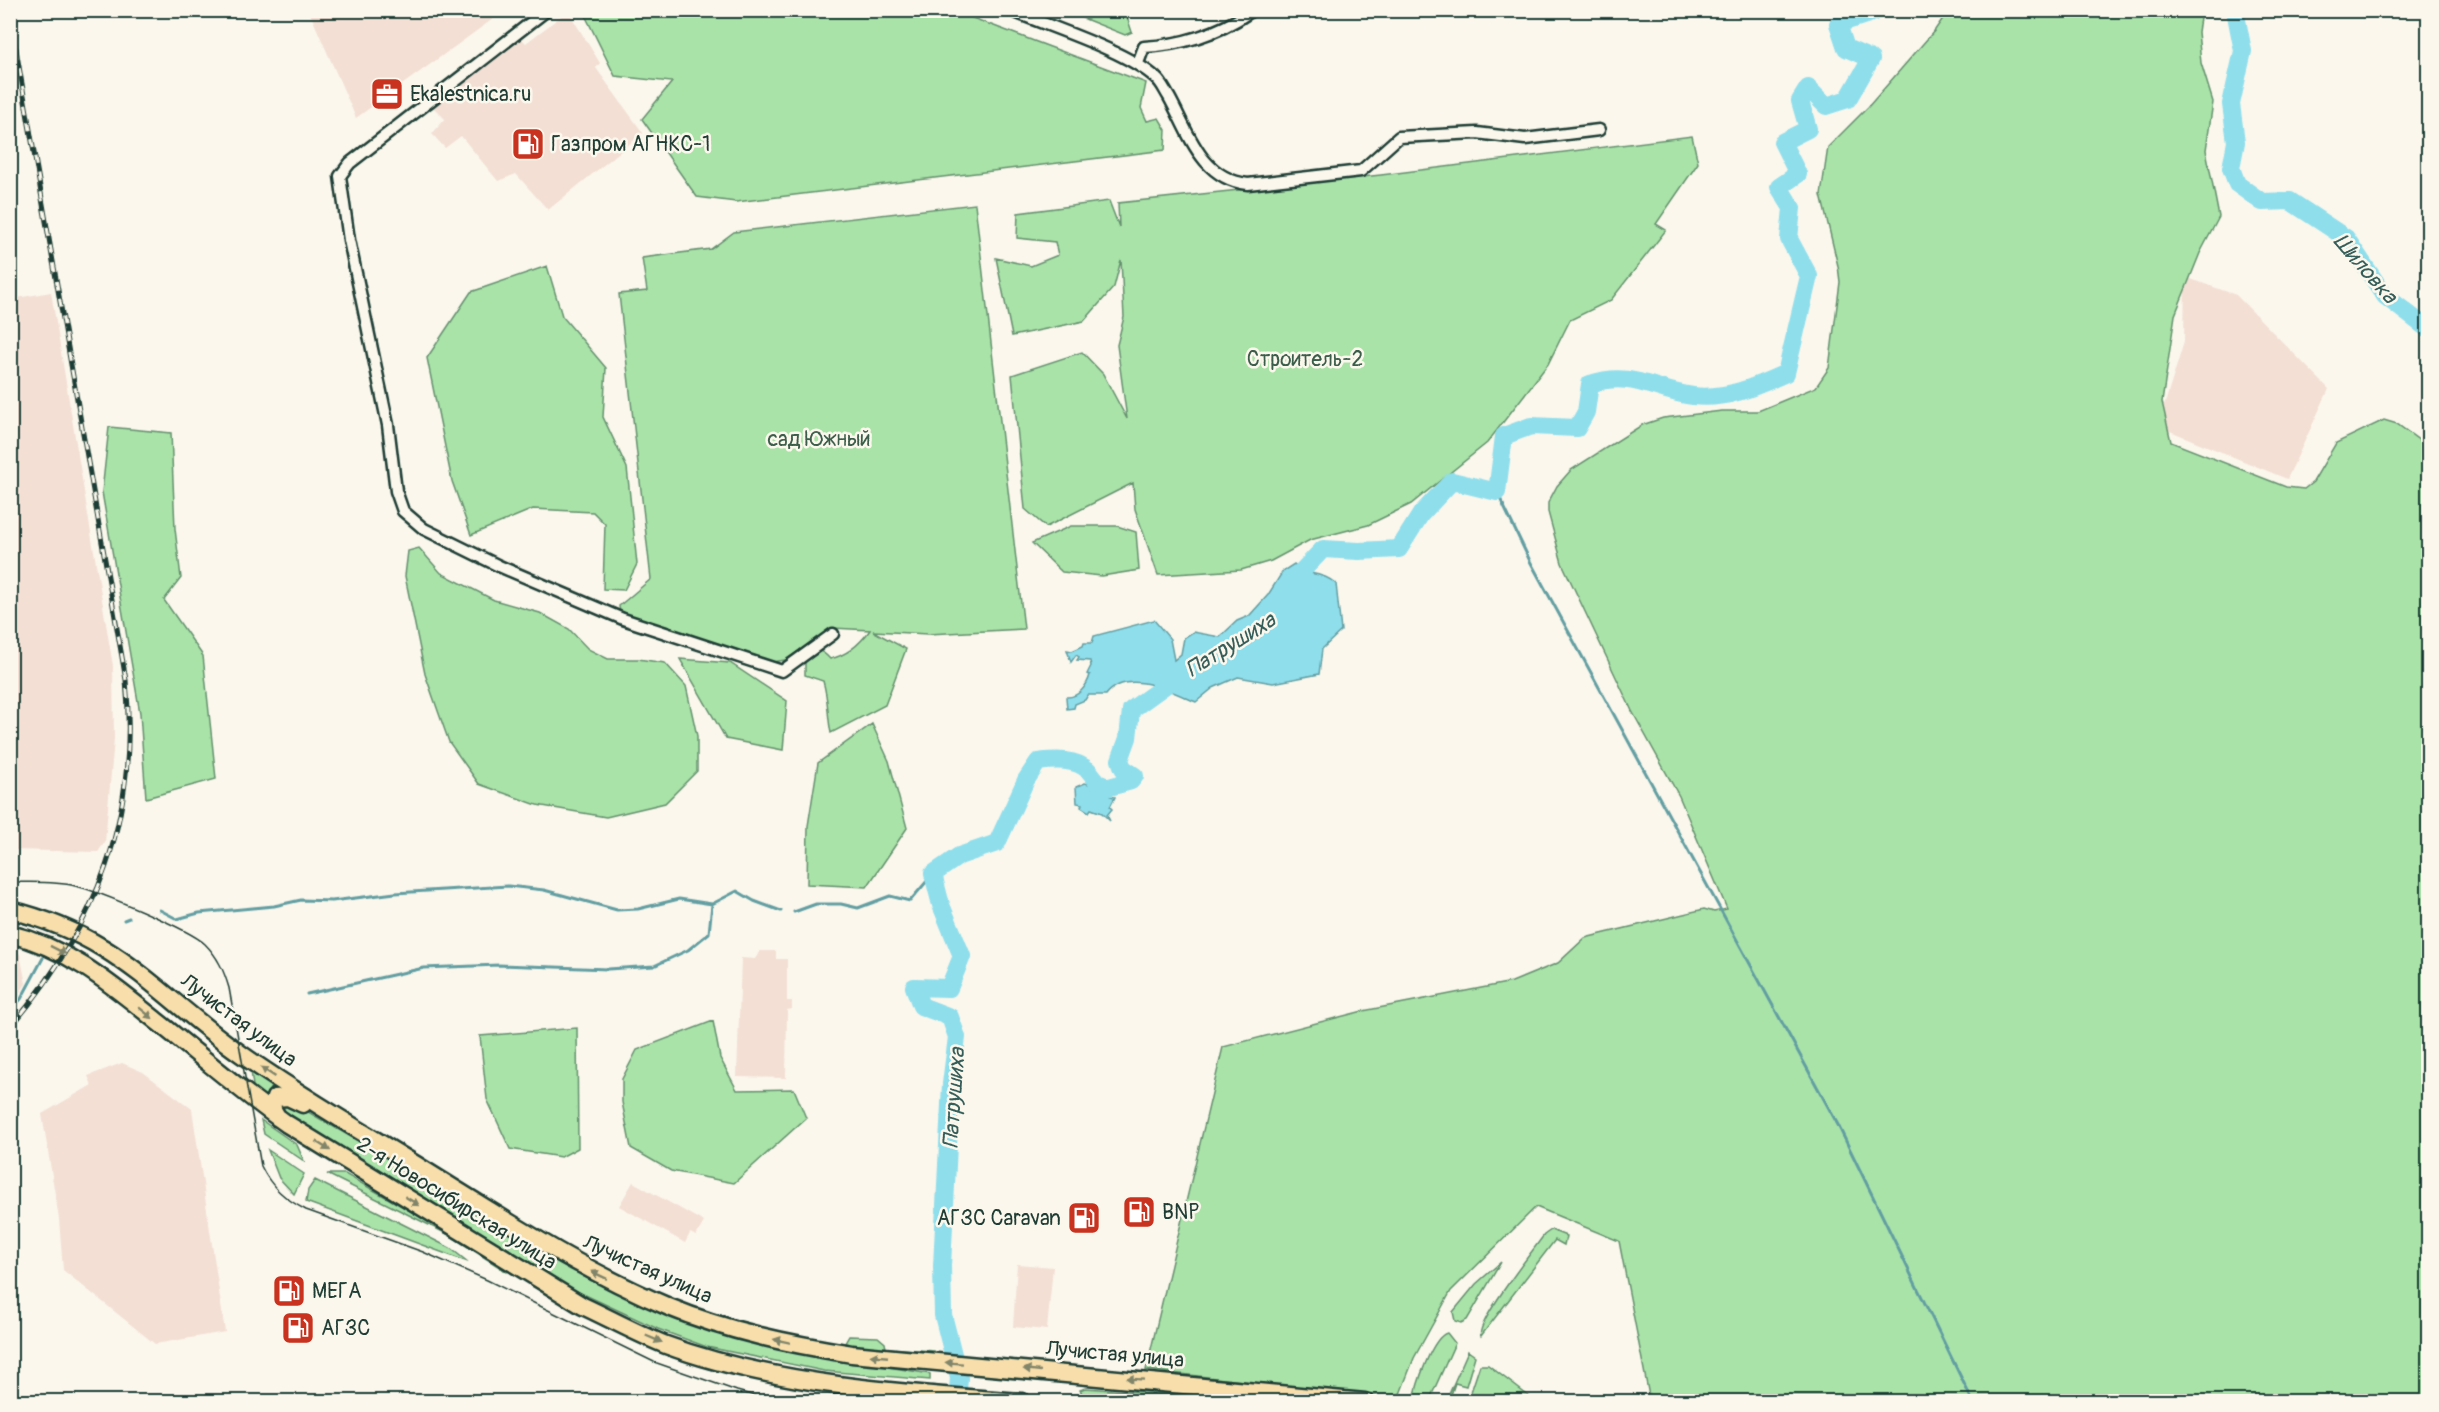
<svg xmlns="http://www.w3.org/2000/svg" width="2439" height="1412" font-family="Pangolin,sans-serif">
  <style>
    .built { fill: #f3dfd4 }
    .green { fill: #a9e3a8; stroke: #64906e; stroke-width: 1.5 }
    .water { fill: #8fdeec; stroke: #629ea2; stroke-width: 1.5 }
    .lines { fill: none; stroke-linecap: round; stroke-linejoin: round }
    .stream { stroke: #629ea2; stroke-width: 3 }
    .river { stroke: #8fdeec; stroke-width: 18 }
    .minor-casing { stroke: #1f3d34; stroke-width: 15 }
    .primary-casing { stroke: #1f3d34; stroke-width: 21 }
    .minor { stroke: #fbf7ec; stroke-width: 10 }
    .primary { stroke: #f8deab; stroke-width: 16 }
    .tram { stroke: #1f3d34; stroke-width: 1.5 }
    .rail-casing { stroke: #1f3d34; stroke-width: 5 }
    .rail { stroke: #fbf7ec; stroke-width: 3; stroke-dasharray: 9; stroke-linecap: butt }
    .oneway { fill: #81856a }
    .labels { text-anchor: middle; stroke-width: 5; stroke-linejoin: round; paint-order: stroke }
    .poi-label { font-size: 21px; fill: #1f3d34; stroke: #fbf7ec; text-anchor: start }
    .park-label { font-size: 21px; fill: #3b5e4b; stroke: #fbf7ec }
    .street-label { font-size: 21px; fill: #1f3d34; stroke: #fbf7ec }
    .water-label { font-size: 22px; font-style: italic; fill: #355d59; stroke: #fbf7ec }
  </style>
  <rect width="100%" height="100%" fill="#fbf7ec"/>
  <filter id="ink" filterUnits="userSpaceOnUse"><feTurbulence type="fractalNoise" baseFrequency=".0167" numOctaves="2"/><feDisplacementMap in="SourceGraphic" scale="12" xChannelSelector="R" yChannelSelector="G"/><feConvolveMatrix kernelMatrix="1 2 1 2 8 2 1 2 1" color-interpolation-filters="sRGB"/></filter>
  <g filter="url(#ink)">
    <path class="built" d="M309,11H504L356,118Z
      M568,11L600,63L596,68L643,133L548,210L516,174L498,181L461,136L445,148L432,134L445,119L431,105L521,38L526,43Z
      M2185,277L2236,295L2329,389L2287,479L2158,426L2184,342Z
      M51,292L113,666L114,739L105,842L98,852L11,850V299Z
      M11,950L20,954L26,984L11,1004Z
      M760,951H776V959H787V1001H792V1009L787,1010L786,1078L737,1077L741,958L755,959Z
      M122,1063L143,1072L192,1109L225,1332L155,1344L63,1270L59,1219L42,1114L92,1085L88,1076Z
      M633,1182L704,1222L696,1236L690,1233L685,1243L619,1206Z
      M1017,1264L1053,1267L1047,1330L1013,1327Z"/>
    <path class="green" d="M583,11H954L1146,83L1141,108L1147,121L1159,118L1166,130L1165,150L736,202L697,197L642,119L672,82L615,76Z
      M1065,11H1125L1132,32L1125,35Z
      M1948,11H2201L2198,32L2201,63L2213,102L2206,150L2219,217L2200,253L2175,315L2162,402L2171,442L2286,487L2304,489L2313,482L2336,443L2384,420L2397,424L2428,447V1401H1650L1619,1241L1536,1207L1451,1291L1414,1358L1400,1394L1392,1398L1146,1370L1223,1047L1363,1011L1512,982L1558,963L1585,938L1704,909L1714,912L1727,909L1679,796L1632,711L1562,563L1548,512V503L1557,486L1571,470L1642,425L1663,418L1722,411H1758L1816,387L1829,368L1840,282L1838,266L1821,195L1828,147L1868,107L1935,30Z
      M1692,136L1698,163L1656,224L1666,230L1611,300L1570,320L1548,364L1487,443L1411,504L1368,525L1310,540L1271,561L1241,570L1158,575L1135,509L1133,483L1046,527L1025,509L1012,375L1082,352L1103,374L1127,419L1117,345L1124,317L1121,260L1114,287L1084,321L1012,336L996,258L1031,266L1058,255L1055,242L1017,238L1018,213L1109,201L1119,227L1118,203L1381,175Z
      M975,204L1024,629L928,634L873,631L906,649L885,705L831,733C827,714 829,702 823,681L805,675V656C817,649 820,648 830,659C848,655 860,644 870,630L833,628L785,660L772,662L620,613L619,606L651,579L619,294L647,291L642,258L711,249L734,232Z
      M547,266L562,316L606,368L603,417L627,468L637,564L624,590L603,589L605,524L593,512L533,509L471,535L452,481L427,358L471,292Z
      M109,427L171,433L175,529L181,578L164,600L203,656L216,779L146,798L140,713L102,492Z
      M1071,526H1117L1136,532L1139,570L1102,576L1062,572L1032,543Z
      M419,548L441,573L494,600L540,613L569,629L588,649L608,659H638L665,663L686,686L697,736V771L665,803L606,817L537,805L479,784L449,742L425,674L405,576L408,551Z
      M680,659L730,663L787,701L783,750L726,739Z
      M872,724L889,761L907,828L867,887L807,884L808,826L818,763Z
      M713,1021L720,1058L737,1090L794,1089L806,1118L734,1183L671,1171L631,1148L622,1102V1079L637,1050Z
      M577,1028L578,1148L561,1157L510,1149L487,1099L480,1036Z
      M251,1071L271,1085L272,1091L267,1097L254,1093Z
      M286,1099L589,1276L811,1354L930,1374V1380L824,1371L707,1347L658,1329L566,1286L288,1117L278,1107Z
      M261,1120L297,1145L304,1161L264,1134Z
      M268,1150L304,1174L294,1194L279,1178Z
      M327,1174H345L453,1235L509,1270L507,1272L451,1236Z
      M315,1180L450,1248L468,1262L306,1202L308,1190Z
      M1551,1230L1566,1236L1564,1245L1555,1240L1481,1336C1474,1325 1534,1249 1544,1235Z
      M1501,1262L1467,1320L1461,1323L1455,1321L1453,1312L1476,1284Z
      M1447,1333L1455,1343L1429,1401H1414C1416,1386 1432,1337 1447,1333Z
      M849,1336L878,1337L885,1343L886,1348L934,1351L933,1355L851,1347L845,1343Z
      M1468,1351L1475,1356L1466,1386L1455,1383L1449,1401H1446Z
      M1480,1365H1488L1531,1398L1530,1401H1468Z
      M1085,1388C1159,1394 1232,1396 1306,1401H1145L1085,1398L1080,1390Z"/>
    <path class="water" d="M1294,564C1306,577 1323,571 1336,584L1341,631L1322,649L1319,674L1273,683L1238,677L1213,688L1196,702C1172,692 1127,667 1106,695H1088L1085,700L1075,704L1074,708L1067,709L1066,697C1078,698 1087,686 1090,675L1087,674L1091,666L1090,661L1077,660L1079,657L1076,655L1071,662L1067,650L1072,651L1083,646L1084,643H1092L1094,636L1154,620L1170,639L1174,660L1181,654L1184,638L1193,632L1220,637L1237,621L1249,616L1268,595L1283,571Z
      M1098,775L1106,778L1115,786L1119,782V787L1111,790L1110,796L1115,797L1110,807L1112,809L1107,815L1110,821L1102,813L1091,809L1089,812L1081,807L1082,804L1077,803L1076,787L1085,783L1092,785L1095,782L1100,783L1102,781Z"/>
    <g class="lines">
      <path class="stream" d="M1497,492L1530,561L1838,1125L1973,1402
        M160,910L177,919L199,913L274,906L301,900L332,901L395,893L508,886L544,890L617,910L638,909L679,899L712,904
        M794,912L816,904H841L858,908L890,896L910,901L933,874
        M124,920L129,918
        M307,994L424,968L499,965L608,969L654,966L688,950L709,933L712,904L737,891L754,901L781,911
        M10,1011L21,999L43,958"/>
      <path class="river" d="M2235,10L2243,51L2231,104L2236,142L2231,168L2237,184L2262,202L2290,201L2346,238L2385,296L2428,329
        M1294,594L1301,572L1323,549L1359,551L1399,549L1421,514L1452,481L1497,492L1504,436L1531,426L1577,428L1586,412L1590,384C1633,370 1653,391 1693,396C1727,400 1757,386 1786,373L1809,276L1789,239L1792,208L1779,187L1798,174L1782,142L1808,129L1800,101L1808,88L1826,106L1848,99L1871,59L1846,48L1838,24L1872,13V10
        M957,1402L959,1378L943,1315L942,1266L951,1084L957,1037L950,1017L921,1006L914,987L949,988L962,956L941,905L933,874L959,856L997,843L1026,780L1038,762C1054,760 1076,758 1089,771C1095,778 1097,783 1106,788L1131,781L1135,776L1123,768L1120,760L1128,738L1131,710L1181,674"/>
      <g class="minor-casing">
        <path id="minor" d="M547,10L350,163L340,176L349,240L388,425L396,491L403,511L424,529L499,566L623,619L782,671L833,634
          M1010,10C1050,27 1127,51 1156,78C1162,83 1165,91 1169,97C1189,133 1201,179 1248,184L1361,171L1399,137L1477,133L1525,139L1599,130
          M1138,63L1144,47C1180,45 1218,34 1248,13"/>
      </g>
      <g class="primary-casing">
        <path id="primary" d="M10,910C118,936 157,995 241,1054C299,1095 361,1131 421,1168C502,1218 581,1270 669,1307C727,1331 790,1344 852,1354L1365,1402
          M10,934C69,948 112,985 158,1022C201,1056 242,1092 287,1124L583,1306C611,1319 638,1334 666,1345C774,1385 908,1394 1022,1402
          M278,1118L272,1108L275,1098L288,1097L303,1104"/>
      </g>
      <use href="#minor" class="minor"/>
      <use href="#primary" class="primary"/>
      <path class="tram" d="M10,882C31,883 55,881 75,886C98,891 189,929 205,944C218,957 224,971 229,988L261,1166C271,1187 285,1199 306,1210L423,1252L487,1280L654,1362L737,1391L777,1402"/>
      <g class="rail-casing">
        <path id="rail" d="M10,15L126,680C139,817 98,924 10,1028"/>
      </g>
      <use href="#rail" class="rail"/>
    </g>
    <defs><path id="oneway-solid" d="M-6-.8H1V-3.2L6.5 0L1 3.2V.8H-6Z" transform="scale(1.5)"/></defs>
    <g class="oneway">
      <use href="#oneway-solid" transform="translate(58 950) rotate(27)"/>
      <use href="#oneway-solid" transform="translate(146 1013) rotate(39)"/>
      <use href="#oneway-solid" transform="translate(268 1072) rotate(-146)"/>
      <use href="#oneway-solid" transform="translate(323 1146) rotate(32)"/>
      <use href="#oneway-solid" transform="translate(412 1201) rotate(32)"/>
      <use href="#oneway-solid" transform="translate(599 1275) rotate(-154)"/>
      <use href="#oneway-solid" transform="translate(654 1339) rotate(23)"/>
      <use href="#oneway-solid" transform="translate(782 1341) rotate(-168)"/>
      <use href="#oneway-solid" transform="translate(879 1356) rotate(-175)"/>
      <use href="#oneway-solid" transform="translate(954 1363) rotate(-176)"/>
      <use href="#oneway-solid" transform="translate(1032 1370) rotate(-174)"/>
      <use href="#oneway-solid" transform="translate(1135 1379) rotate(-176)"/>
    </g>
  </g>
  <defs>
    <g id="office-square" transform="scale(1.725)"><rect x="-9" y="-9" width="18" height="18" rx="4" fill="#c8321e" stroke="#fbf7ec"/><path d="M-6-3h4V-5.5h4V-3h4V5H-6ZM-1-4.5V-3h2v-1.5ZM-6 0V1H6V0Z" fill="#fff"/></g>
    <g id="fuel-square" transform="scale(1.725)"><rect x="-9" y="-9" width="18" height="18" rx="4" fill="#c8321e" stroke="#fbf7ec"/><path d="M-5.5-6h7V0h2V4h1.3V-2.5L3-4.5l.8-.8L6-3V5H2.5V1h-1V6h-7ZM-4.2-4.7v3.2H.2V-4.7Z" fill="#fff"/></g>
  </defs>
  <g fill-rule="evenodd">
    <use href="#office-square" x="387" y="94"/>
    <use href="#fuel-square" x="528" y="144"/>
    <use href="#fuel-square" x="1139" y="1212"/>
    <use href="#fuel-square" x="1084" y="1218"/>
    <use href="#fuel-square" x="289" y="1291"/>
    <use href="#fuel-square" x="298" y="1328"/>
  </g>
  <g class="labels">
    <g class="poi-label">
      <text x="410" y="101">Ekalestnica.ru</text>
      <text x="551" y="151">Газпром АГНКС-1</text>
      <text x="1162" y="1219">BNP</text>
      <text x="1061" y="1225" text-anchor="end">АГЗС Caravan</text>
      <text x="312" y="1298">МЕГА</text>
      <text x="321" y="1335">АГЗС</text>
    </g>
    <g class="park-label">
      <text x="1305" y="366">Строитель-2</text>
      <text x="819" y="446">сад Южный</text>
    </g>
    <g class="street-label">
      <text transform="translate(239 1020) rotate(37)" y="7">Лучистая улица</text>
      <text transform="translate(457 1203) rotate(32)" y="7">2-я Новосибирская улица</text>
      <text transform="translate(648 1269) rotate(24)" y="7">Лучистая улица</text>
      <text transform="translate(1115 1354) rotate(5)" y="7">Лучистая улица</text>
    </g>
    <g class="water-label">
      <text transform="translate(2366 268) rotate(49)" y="8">Шиловка</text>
      <text transform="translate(1230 644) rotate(-32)" y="8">Патрушиха</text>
      <text transform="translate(953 1098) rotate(-86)" y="8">Патрушиха</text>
    </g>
  </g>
  <rect width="2439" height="1412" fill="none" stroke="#fbf7ec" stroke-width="36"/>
  <rect x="18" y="18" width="2403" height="1376" fill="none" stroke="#1f3d34" stroke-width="2" filter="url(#ink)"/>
</svg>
